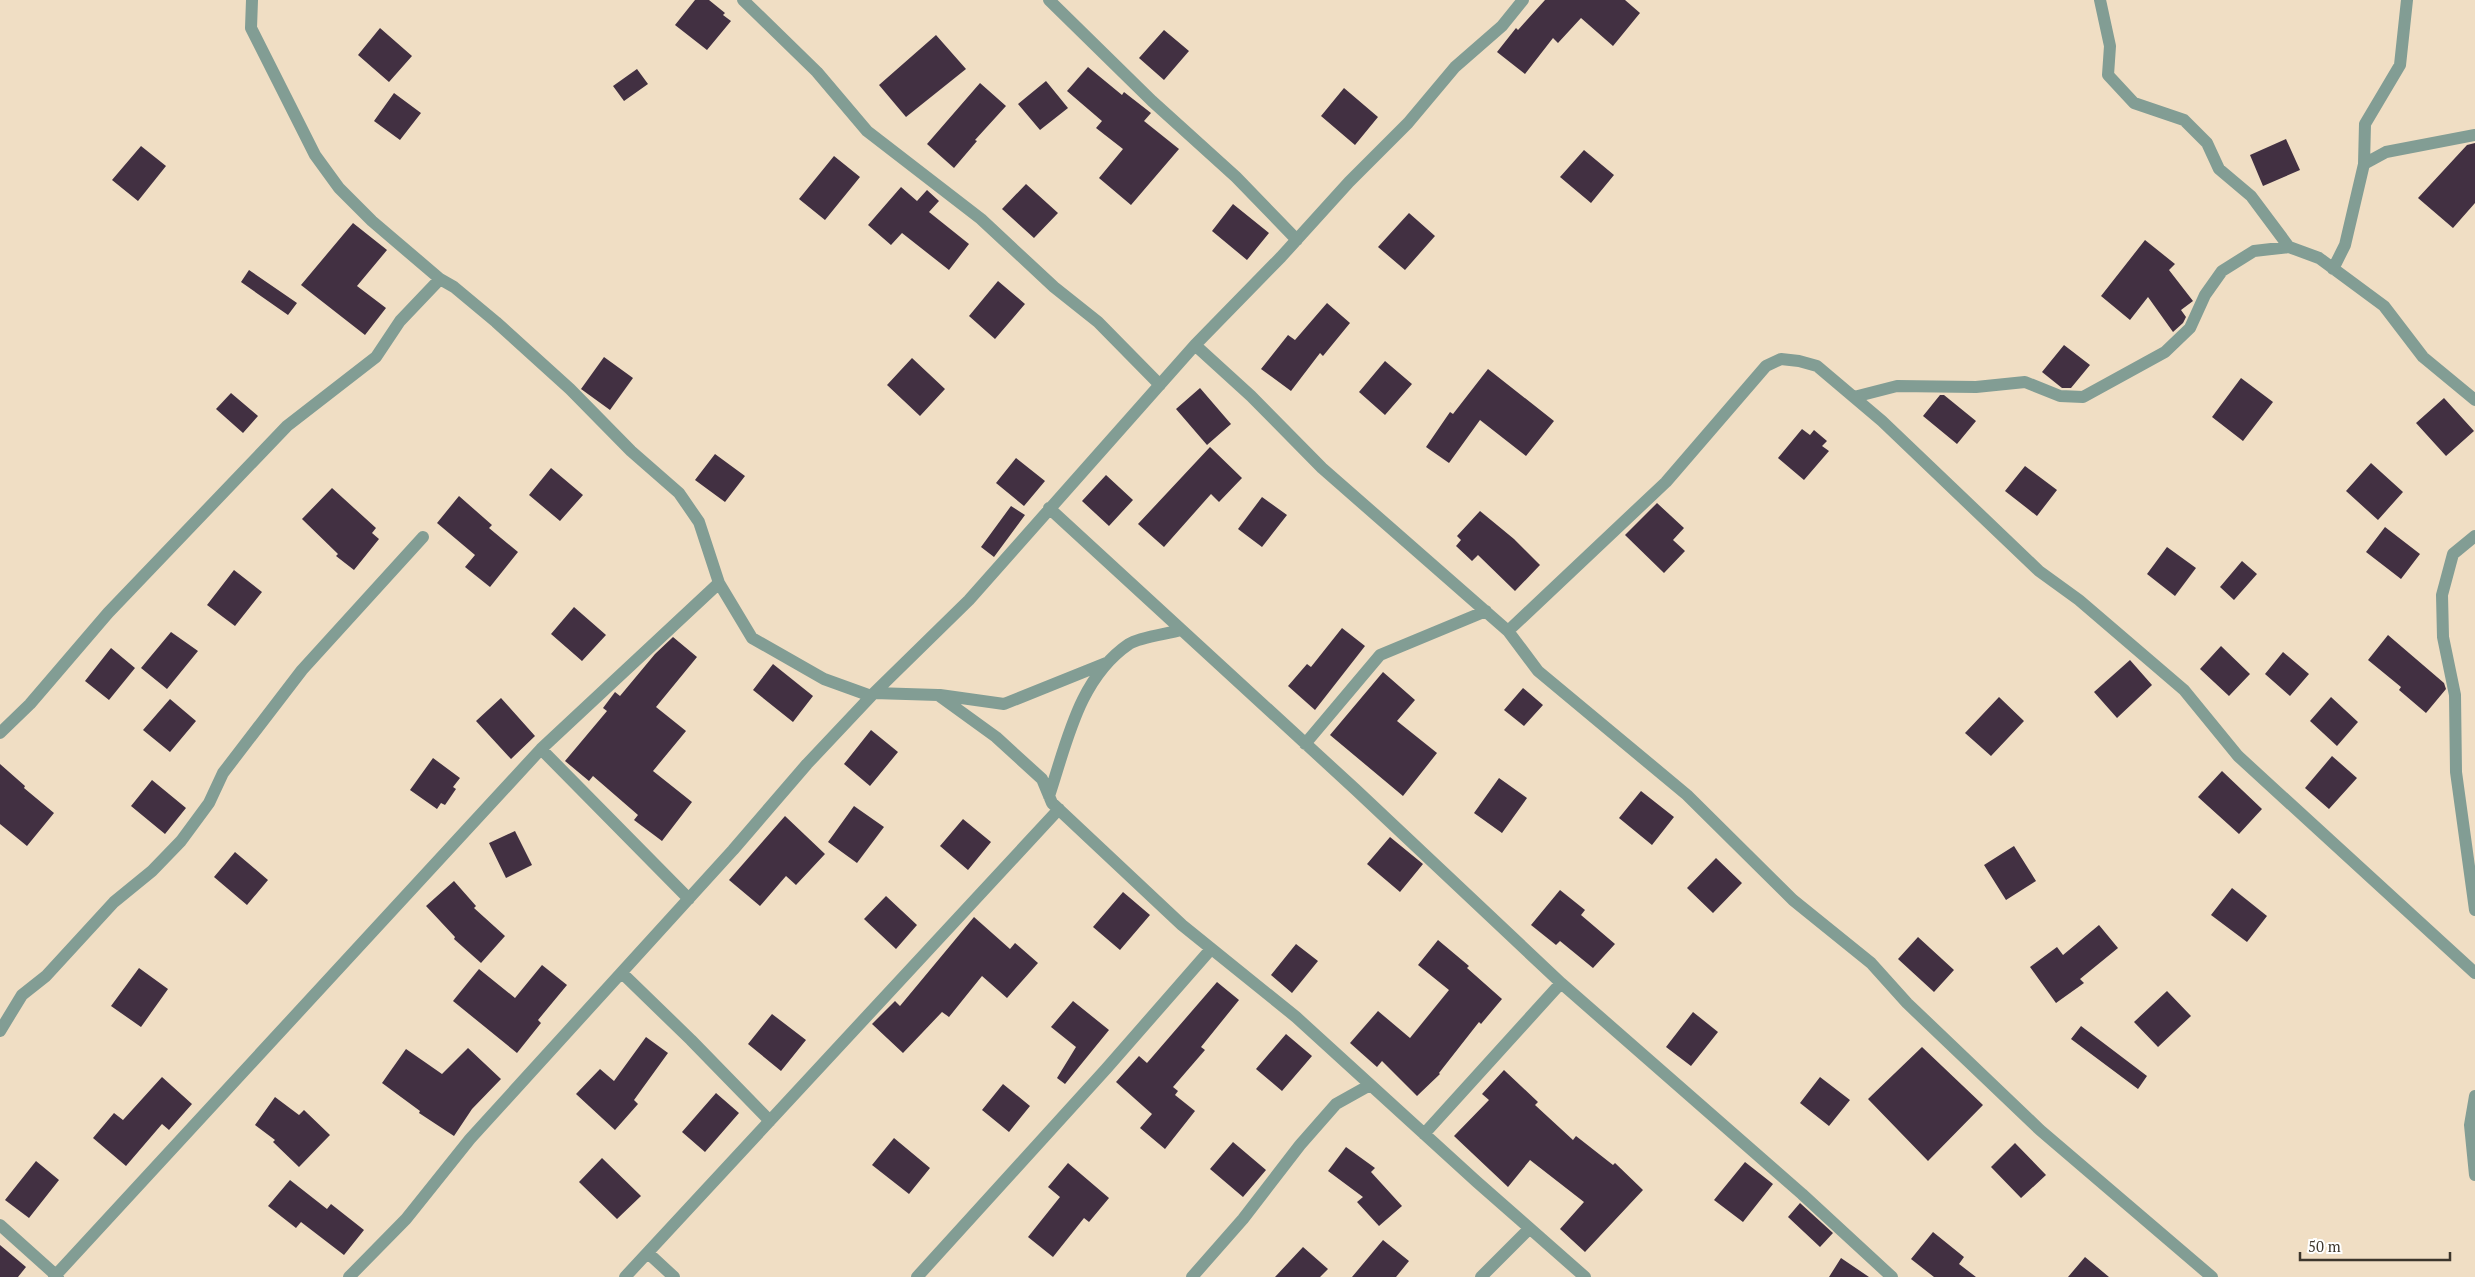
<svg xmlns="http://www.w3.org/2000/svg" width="2475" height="1277" font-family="'PT Serif',serif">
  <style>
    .building { fill: #423042 }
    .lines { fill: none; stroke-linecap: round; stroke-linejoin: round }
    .minor { stroke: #829d94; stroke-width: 12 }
  </style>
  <rect width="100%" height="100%" fill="#f0dec4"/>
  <path class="building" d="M695,0H709L725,13L723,15L731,21L707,50L675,25Z
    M1545,0H1625L1640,13L1613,46L1581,18L1558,43L1553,38L1525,74L1497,52L1516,28L1518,30Z
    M380,28L412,56L389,82L358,55Z
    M1164,30L1189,51L1164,80L1139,58Z
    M936,35L966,69L906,117L879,85Z
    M1088,67L1122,95L1124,92L1151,113L1144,121L1179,149L1131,205L1099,178L1123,149L1096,128L1102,121L1067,91Z
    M637,69L648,84L624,101L613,86Z
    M1046,81L1068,108L1040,130L1018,104Z
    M980,83L1006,106L975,140L977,141L954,168L927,144Z
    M1344,88L1378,117L1355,145L1321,116Z
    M394,93L421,113L400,140L374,121Z
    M2286,139L2300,170L2263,186L2250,155Z
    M2475,143V203L2453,228L2418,198L2467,145Z
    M141,146L166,166L138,201L112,180Z
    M1584,150L1614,175L1591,203L1560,177Z
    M834,156L860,177L825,220L799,199Z
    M1026,184L1058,213L1034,238L1002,209Z
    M901,187L917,201L927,190L939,201L929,212L969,244L949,270L902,233L891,245L868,225Z
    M1233,204L1269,233L1247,260L1212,231Z
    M1409,213L1435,236L1405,270L1378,247Z
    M353,223L387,250L357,286L386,308L365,335L301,285Z
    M2145,240L2175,264L2169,270L2193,301L2181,310L2186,317L2183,323L2173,332L2148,297L2130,320L2101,296Z
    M249,270L297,303L288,315L241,282Z
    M998,281L1025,304L995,339L969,316Z
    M1327,303L1350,323L1323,356L1320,353L1291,391L1261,369L1288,335L1295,340Z
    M2064,345L2090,365L2071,388H2062L2042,372Z
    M604,357L633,378L610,410L581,389Z
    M912,358L945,389L920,416L887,385Z
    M1385,361L1412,384L1385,415L1359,392Z
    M1488,369L1554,421L1526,456L1480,420L1449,463L1426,447L1450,412L1453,414Z
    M2241,378L2273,402L2243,441L2212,417Z
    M1200,388L1231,424L1207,445L1176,409Z
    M231,393L258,416L243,433L216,409Z
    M1940,395H1944L1976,421L1957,444L1923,416Z
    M2444,398L2474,431L2446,456L2416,423Z
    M1802,429L1810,435L1814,430L1827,441L1822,446L1829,451L1804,480L1778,458Z
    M1210,447L1242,478L1219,502L1211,494L1164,547L1138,524Z
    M715,454L745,476L725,502L695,480Z
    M1016,458L1045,481L1024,506L996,483Z
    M2371,463L2403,492L2378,520L2346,491Z
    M2025,466L2057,490L2037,516L2005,491Z
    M551,468L583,495L560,521L529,495Z
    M1106,475L1133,500L1109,526L1082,501Z
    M332,488L376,528L372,533L379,539L354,570L336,556L338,554L302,519Z
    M459,496L492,525L489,528L518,552L490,587L465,567L475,555L437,523Z
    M1262,497L1287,515L1262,547L1238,529Z
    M1657,503L1684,528L1673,540L1685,551L1664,573L1625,535Z
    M1011,506L1025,515L994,557L981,547Z
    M1480,511L1514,539L1540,565L1515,591L1478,555L1472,561L1456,546L1461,540L1457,536Z
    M2385,527L2420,554L2401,579L2366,552Z
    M2167,547L2196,568L2175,596L2147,574Z
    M2242,561L2257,574L2234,600L2220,587Z
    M234,570L262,592L235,626L207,605Z
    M574,607L606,635L582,661L551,634Z
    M1342,628L1365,646L1315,710L1288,686L1307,664L1311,667Z
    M171,632L198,651L167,689L141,668Z
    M2388,635L2444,683L2446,689L2426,713L2399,690L2401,687L2368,660Z
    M673,637L697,657L656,707L686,731L653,771L692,802L662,841L634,820L638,815L593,776L589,781L565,761L607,711L603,708L615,692L620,696L655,654Z
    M2221,646L2250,674L2229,696L2200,669Z
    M111,648L135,668L109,700L85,681Z
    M2283,652L2309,674L2290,696L2265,674Z
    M2130,660L2152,685L2117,718L2094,692Z
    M773,664L813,696L793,722L753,690Z
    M1383,672L1415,700L1397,721L1437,753L1403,796L1330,735Z
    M1523,688L1543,705L1524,726L1504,710Z
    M1999,697L2024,721L1991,756L1965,733Z
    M2331,697L2358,722L2337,746L2310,721Z
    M501,698L535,736L511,759L476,721Z
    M170,699L196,721L170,752L143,730Z
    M871,730L898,752L870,786L844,764Z
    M2332,756L2357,778L2329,809L2305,788Z
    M433,758L460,778L453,787L456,789L445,805L441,803L437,809L410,790Z
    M0,764L25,786L24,788L54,813L27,846L0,824Z
    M2222,771L2262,809L2239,834L2198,797Z
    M1499,778L1527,798L1502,833L1474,813Z
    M152,780L186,808L165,834L131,806Z
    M1641,791L1674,817L1652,845L1619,818Z
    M854,806L884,827L857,863L828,842Z
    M785,816L825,854L796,885L786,876L760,906L729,880Z
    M963,819L991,842L968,870L940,846Z
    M515,831L532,865L506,878L489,843Z
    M1390,837L1423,864L1400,892L1367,864Z
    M2014,846L2036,881L2006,900L1984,865Z
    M235,852L268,880L247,905L214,877Z
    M1716,858L1742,883L1713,913L1687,888Z
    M454,881L476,906L474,908L505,936L481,963L454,939L455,937L426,906Z
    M2232,888L2267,916L2247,942L2211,915Z
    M1560,890L1585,910L1581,915L1615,944L1593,968L1560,941L1556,945L1531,925Z
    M1123,892L1150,915L1120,950L1093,927Z
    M886,896L917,925L896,949L864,919Z
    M974,917L1010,949L1015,943L1038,963L1007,998L982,976L949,1017L942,1012L903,1053L872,1024L895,1001L900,1006Z
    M2099,925L2118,948L2080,979L2084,983L2056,1003L2030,967L2057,947L2063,955Z
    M1918,937L1954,970L1934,992L1898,959Z
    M1438,940L1469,966L1467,968L1502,999L1481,1024L1479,1022L1439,1073L1440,1074L1417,1096L1382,1061L1377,1067L1350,1043L1378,1011L1410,1038L1449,990L1418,965Z
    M1296,944L1318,961L1292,993L1271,975Z
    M542,965L567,985L538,1020L541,1023L517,1053L453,1001L479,969L515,998Z
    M139,968L168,989L141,1027L111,1006Z
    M1217,982L1239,1000L1201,1047L1205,1050L1173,1087L1178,1091L1175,1095L1195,1111L1165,1149L1140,1128L1152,1114L1116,1082L1139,1056L1147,1063Z
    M2167,991L2191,1016L2158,1047L2134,1022Z
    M1073,1001L1109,1030L1065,1084L1057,1078L1076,1047L1051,1027Z
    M1693,1012L1718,1032L1691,1066L1666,1047Z
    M772,1014L806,1040L781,1071L748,1044Z
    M2081,1026L2147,1076L2138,1089L2071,1039Z
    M1286,1034L1312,1056L1282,1091L1256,1069Z
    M646,1037L668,1053L634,1100L638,1104L615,1130L576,1094L600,1069L614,1081Z
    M1922,1047L1983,1105L1928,1161L1868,1099Z
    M468,1048L501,1079L472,1109L454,1136L419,1113L420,1111L382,1083L406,1049L442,1074Z
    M1504,1070L1538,1102L1535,1105L1573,1140L1576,1136L1613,1165L1615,1163L1643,1190L1585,1252L1560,1229L1584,1202L1530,1160L1508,1187L1454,1136L1489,1100L1482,1094Z
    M162,1077L192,1104L169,1130L162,1124L126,1166L93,1138L114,1113L123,1120Z
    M1820,1077L1850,1100L1829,1126L1800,1103Z
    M1003,1084L1030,1106L1009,1132L982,1110Z
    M716,1093L739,1113L705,1152L682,1132Z
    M275,1097L299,1115L304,1110L330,1135L299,1167L273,1142L275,1140L255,1125Z
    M894,1138L930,1168L909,1194L872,1165Z
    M1233,1142L1266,1170L1243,1197L1210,1169Z
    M2015,1143L2046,1175L2021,1198L1991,1167Z
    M1346,1147L1375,1168L1371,1172L1402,1206L1379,1226L1357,1202L1363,1197L1328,1171Z
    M602,1158L641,1196L617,1219L579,1182Z
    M36,1161L59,1180L29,1218L5,1200Z
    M1745,1162L1773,1184L1743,1222L1714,1200Z
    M1068,1163L1109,1198L1089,1222L1084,1218L1053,1257L1028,1237L1060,1197L1048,1187Z
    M290,1180L327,1209L331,1204L364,1230L344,1255L301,1222L296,1228L268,1206Z
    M1800,1203L1833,1233L1820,1247L1788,1217Z
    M1933,1232L1964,1257L1959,1264L1976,1277H1934L1911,1259Z
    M1383,1240L1409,1261L1396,1277H1352Z
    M0,1245L26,1267L18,1277H0Z
    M1303,1247L1328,1269L1320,1277H1275Z
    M2085,1257L2109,1277H2068Z
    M1841,1258L1869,1277H1829Z"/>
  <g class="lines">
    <path class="minor" d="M252,0L251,28L315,155L339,188L372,221L440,279L454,287L496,322L570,389L631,451L679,493L699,522L719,583L752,638L824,679L871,696
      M743,0L817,72L867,131L981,219L1054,287L1098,322L1160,385
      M1049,0L1152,101L1236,177L1297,240
      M2100,0L2110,46L2108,75L2134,103L2184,120L2207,143L2219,169L2251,196L2289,247
      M2364,164L2365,124L2400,65L2407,0
      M2333,269L2345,245L2364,164L2386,152L2475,135
      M1195,345L1251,396L1322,468L1508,631L1538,671L1687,795L1793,900L1871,963L1907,1003L2040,1130L2212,1277
      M1854,397L1897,386L1976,387L2025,382L2060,396L2083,397L2165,352L2190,328L2205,295L2222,271L2254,251L2289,247L2319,258L2384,306L2423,357L2475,400
      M1049,508L1355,789L1561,983L1802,1194L1892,1277
      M2475,536L2453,554L2442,595L2443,637L2455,695L2456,772L2475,910
      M1508,631L1666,482L1766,366L1781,359L1799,361L1817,366L1882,421L2039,571L2079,600L2184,690L2238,756L2475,973
      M874,693L938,695L996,737L1042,779L1052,803L1182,925L1296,1017L1477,1182L1585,1277
      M940,695L1004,704L1106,663
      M0,733L30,704L108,613L287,426L376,357L400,321L440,279
      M1305,744L1380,655L1486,611
      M541,749L689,899
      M1049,796C1067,742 1079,678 1129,644C1140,637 1167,634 1181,630
      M622,973L691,1040L770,1121
      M0,1031L22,995L46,976L114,902L152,871L181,841L209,803L223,773L302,670L423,537
      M2475,1096L2470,1125L2475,1175
      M1424,1134L1561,983
      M0,1225L58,1277
      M648,1253L674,1277
      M54,1277L541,749L719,583
      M349,1277L406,1219L470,1139L733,850L807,764L874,693L969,600L1195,345L1281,257L1349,182L1408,123L1455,67L1502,26L1523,0
      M625,1277L1059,809
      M917,1277L1106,1069L1211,949
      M1192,1277L1243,1219L1300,1145L1336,1104L1370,1085
      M1481,1277L1529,1229"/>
  </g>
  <path d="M2300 1252v8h150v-8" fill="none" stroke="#3d362c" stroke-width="2.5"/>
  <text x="2308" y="1252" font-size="15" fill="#3d362c" stroke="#ffffff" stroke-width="4" paint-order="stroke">50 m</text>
</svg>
